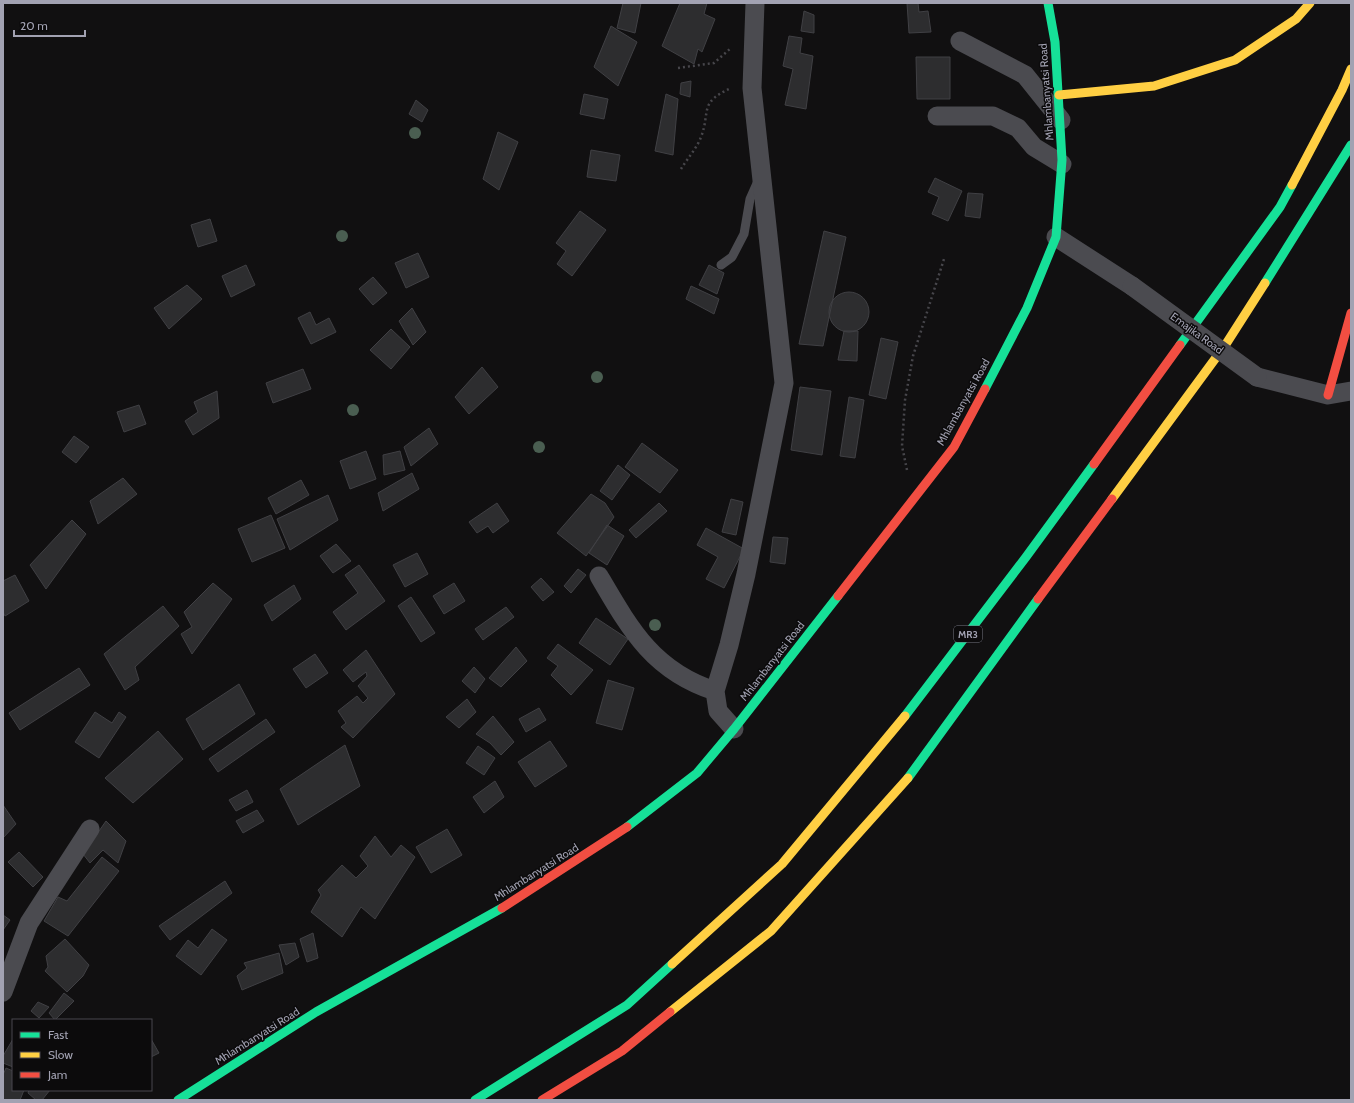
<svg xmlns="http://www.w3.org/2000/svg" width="1354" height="1103" font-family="Cabin,sans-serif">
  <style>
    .building { fill: #2d2d2f; stroke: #404044 }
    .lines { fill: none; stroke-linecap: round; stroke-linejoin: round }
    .path { stroke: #47464b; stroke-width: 2.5; stroke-dasharray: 2 3; stroke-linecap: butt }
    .lane { stroke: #4b4b50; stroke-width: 9 }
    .street { stroke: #4b4b50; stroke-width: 19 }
    .fast { stroke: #16e098; stroke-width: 9 }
    .slow { stroke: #ffcf43; stroke-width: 9 }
    .jam { stroke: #f24e42; stroke-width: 9 }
    .street-bridge { stroke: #4b4b50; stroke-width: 19 }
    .tree { fill: #4a5e51 }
    .labels { text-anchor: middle; stroke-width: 3; stroke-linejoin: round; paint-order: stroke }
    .shield { fill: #0c0b0c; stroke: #757580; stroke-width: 1 }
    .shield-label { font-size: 10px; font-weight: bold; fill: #a2a2b2 }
    .street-label { font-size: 11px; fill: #a2a2b2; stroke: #0c0b0c }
  </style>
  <rect width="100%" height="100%" fill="#111011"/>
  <path class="building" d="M623,3H641L635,33L617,28Z
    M680,3H707L704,14L715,19L702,52L698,49L694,64L662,46Z
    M907,3H918L919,12L928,11L931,32L909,33Z
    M804,11L814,15V33L801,31Z
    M611,26L637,42L618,86L594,67Z
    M789,36L802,38L800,53L813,56L806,109L785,105L793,69L783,66Z
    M916,57H950V99H917Z
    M691,81L690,97L680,94L681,83Z
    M584,94L608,99L604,119L580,114Z
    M666,94L678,99L673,155L655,151Z
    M416,100L428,110L422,122L409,114Z
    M498,132L518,142L499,190L483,179Z
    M591,150L620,155L616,181L587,177Z
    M935,178L962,191L948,221L932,214L939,197L928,192Z
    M968,193L983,194L980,218L965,216Z
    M580,211L606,230L572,276L557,264L566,251L556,243Z
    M210,219L217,241L198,247L191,225Z
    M824,231L846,237L823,346L799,344Z
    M418,253L429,277L406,288L395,263Z
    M246,265L255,285L231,297L222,276Z
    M709,265L724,273L717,294L699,285Z
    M373,277L387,293L373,305L359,289Z
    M187,285L202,299L169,329L154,308Z
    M691,286L719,299L714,314L686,299Z
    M829 312a20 20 0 1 1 40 0a20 20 0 1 1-40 0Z
    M412,308L426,332L413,345L399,321Z
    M310,312L316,325L329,318L336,332L311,344L298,318Z
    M391,329L410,347L391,369L370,350Z
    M844,331H858L857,361L838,360Z
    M881,338L898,342L886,399L869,395Z
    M482,367L498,387L469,414L455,397Z
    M303,369L311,389L273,403L266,383Z
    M800,387L831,391L822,455L791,450Z
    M217,391L219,418L193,435L185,421L198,412L194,402Z
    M849,397L864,400L855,458L840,456Z
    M139,405L146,424L124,432L117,412Z
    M429,428L438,444L411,466L404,447Z
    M74,436L89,447L76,463L62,452Z
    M642,443L678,470L660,493L625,467Z
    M366,451L376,479L350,489L340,461Z
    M400,451L405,470L384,475L383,455Z
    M618,465L630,475L612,500L600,491Z
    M412,473L419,489L383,511L378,493Z
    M123,478L137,494L98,524L90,501Z
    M301,480L309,495L276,514L268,498Z
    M591,494L605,503L614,517L586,556L557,533Z
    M328,495L338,520L290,550L277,519Z
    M731,499L743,502L736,535L722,532Z
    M497,503L509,521L493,533L488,526L477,533L469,522Z
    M659,503L667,511L636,538L629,530Z
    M271,515L285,548L252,562L238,529Z
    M72,520L86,534L46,589L30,565Z
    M607,525L624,536L607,565L589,553Z
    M706,528L744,549L724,588L706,579L718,557L697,545Z
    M773,537L788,538L785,564L770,562Z
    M336,544L351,561L333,573L320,556Z
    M417,553L428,574L405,587L393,565Z
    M359,565L385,601L346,630L333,612L358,593L345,575Z
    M578,569L586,575L571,593L564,586Z
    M15,575L29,601L5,616L3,612V581Z
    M541,578L554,592L543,601L531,587Z
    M213,583L232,599L192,654L181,634L192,627L184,612Z
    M454,583L465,601L444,614L433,596Z
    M294,585L301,599L272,621L264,605Z
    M411,597L435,633L421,642L398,606Z
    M163,606L179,626L135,667L139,680L125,690L104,654Z
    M506,607L514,617L483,640L475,629Z
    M596,618L628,639L610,665L579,643Z
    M558,644L593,670L571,695L551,675L558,666L547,658Z
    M516,647L527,661L501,687L489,678Z
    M366,650L395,694L353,738L341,727L346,723L338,711L357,696L363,703L368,698L358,686L367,676L366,672L353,682L343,670Z
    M315,654L328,673L306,688L293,669Z
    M474,667L485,679L475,693L462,681Z
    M79,668L90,685L20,730L9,713Z
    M608,680L634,688L622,730L596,723Z
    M239,684L255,714L203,750L186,719Z
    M467,699L476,712L459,728L446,717Z
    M539,708L546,720L526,732L519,719Z
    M95,712L112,723L119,712L126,717L99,758L75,742Z
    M493,716L514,742L501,755L490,743L476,734Z
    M266,719L275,732L218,772L209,759Z
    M158,731L183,759L133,803L105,778Z
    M550,741L567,766L535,787L518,762Z
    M345,745L360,786L298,825L280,789Z
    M478,746L495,758L484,775L466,763Z
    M495,781L504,797L484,813L473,797Z
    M247,790L253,802L236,811L229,800Z
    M3,805L16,824L3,838Z
    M257,810L264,821L243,833L236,821Z
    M106,821L126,841L118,863L103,850L90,863L83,854Z
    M447,829L462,855L431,873L416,847Z
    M375,836L391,857L401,845L415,857L375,919L361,907L342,937L311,912L321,895L318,890L342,865L356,878L368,866L360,856Z
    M19,852L43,877L33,887L8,862Z
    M102,857L119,871L68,936L44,921L58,897L67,901Z
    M225,881L232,893L170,940L159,926Z
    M3,915L10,920L3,930Z
    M212,929L227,940L201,975L176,956L188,940L198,948Z
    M313,933L318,958L307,962L300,939Z
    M65,939L89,965L83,976L67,992L45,971L48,967L46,956Z
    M295,943L299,957L286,965L279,945Z
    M279,953L283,973L242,990L237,976L247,968L244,963Z
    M64,993L74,1001L55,1020L49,1013Z
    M38,1002L49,1007L39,1018L31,1011Z
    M13,1039V1067L3,1063V1056Z
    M151,1039L159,1053L151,1057Z
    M6,1068L13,1071V1090H24L20,1100H3V1075Z
    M29,1090H50L42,1100H36L28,1093Z"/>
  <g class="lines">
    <path class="path" d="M678,68L714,63L731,48
      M681,169C687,159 697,148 701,137C711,111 698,103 731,88
      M907,470L902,446L905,400L913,356L944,259"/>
    <path class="lane" d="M721,265L732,257L744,234L750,199L758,181"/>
    <path class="street" d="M960,41L1025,75L1061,120
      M937,116H993L1018,128L1034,147L1062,164
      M1056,237L1132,286
      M1257,377L1328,395L1351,391
      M599,576C630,629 653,671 715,691
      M734,729L718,711L715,691L729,645L746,574L784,383L752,88L755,3
      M3,992L29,923L90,829"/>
    <path class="fast" d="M1265,283L1351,145
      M1180,345L1280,207L1292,185
      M985,389L1027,308L1056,237L1062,160L1055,42L1048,3
      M905,716L1026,557L1094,464
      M908,778L1038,599
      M627,827L697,773L734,729L838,596
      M178,1100L316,1012L502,908
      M475,1100L627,1005L672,964"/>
    <path class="slow" d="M1059,95L1154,86L1235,60L1296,19L1310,3
      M1292,185L1342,90L1351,69
      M1112,499L1226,344L1265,283
      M672,964L782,864L905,716
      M670,1012L771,931L908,778"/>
    <path class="jam" d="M1328,395L1351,313
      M1094,464L1180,345
      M838,596L954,447L985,389
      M1038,599L1112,499
      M502,908L627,827
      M542,1100L622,1051L670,1012"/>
    <path class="street-bridge" d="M1132,286L1257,377"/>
  </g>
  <g class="tree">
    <circle cx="415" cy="133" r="6"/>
    <circle cx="342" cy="236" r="6"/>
    <circle cx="597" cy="377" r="6"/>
    <circle cx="353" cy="410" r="6"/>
    <circle cx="539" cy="447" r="6"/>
    <circle cx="655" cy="625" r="6"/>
  </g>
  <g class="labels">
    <rect class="shield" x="954" y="626" width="28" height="16" rx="3"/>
    <g class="shield-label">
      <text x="968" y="638">MR3</text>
    </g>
    <g class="street-label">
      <text transform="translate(1046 92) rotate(-94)" y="4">Mhlambanyatsi Road</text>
      <text transform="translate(1197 333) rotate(36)" y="4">Emajika Road</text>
      <text transform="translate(963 402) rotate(-61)" y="4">Mhlambanyatsi Road</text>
      <text transform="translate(772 661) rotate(-52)" y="4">Mhlambanyatsi Road</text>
      <text transform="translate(536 872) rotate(-32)" y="4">Mhlambanyatsi Road</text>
      <text transform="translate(257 1036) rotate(-32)" y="4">Mhlambanyatsi Road</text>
    </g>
  </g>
  <rect width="1354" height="1103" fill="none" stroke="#a2a2b2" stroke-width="8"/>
  <rect x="12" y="1019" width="140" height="72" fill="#0c0b0c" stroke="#48474e"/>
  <rect x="20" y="1032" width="20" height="6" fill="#16e098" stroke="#48474e"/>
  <text x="48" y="1039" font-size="12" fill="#a2a2b2">Fast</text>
  <rect x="20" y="1052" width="20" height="6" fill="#ffcf43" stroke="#48474e"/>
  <text x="48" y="1059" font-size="12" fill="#a2a2b2">Slow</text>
  <rect x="20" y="1072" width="20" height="6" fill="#f24e42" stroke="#48474e"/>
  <text x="48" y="1079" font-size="12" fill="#a2a2b2">Jam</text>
  <path d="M14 30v6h71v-6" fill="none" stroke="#a2a2b2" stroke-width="2"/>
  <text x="20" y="30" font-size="12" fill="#a2a2b2" stroke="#0c0b0c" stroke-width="3" paint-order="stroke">20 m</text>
</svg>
